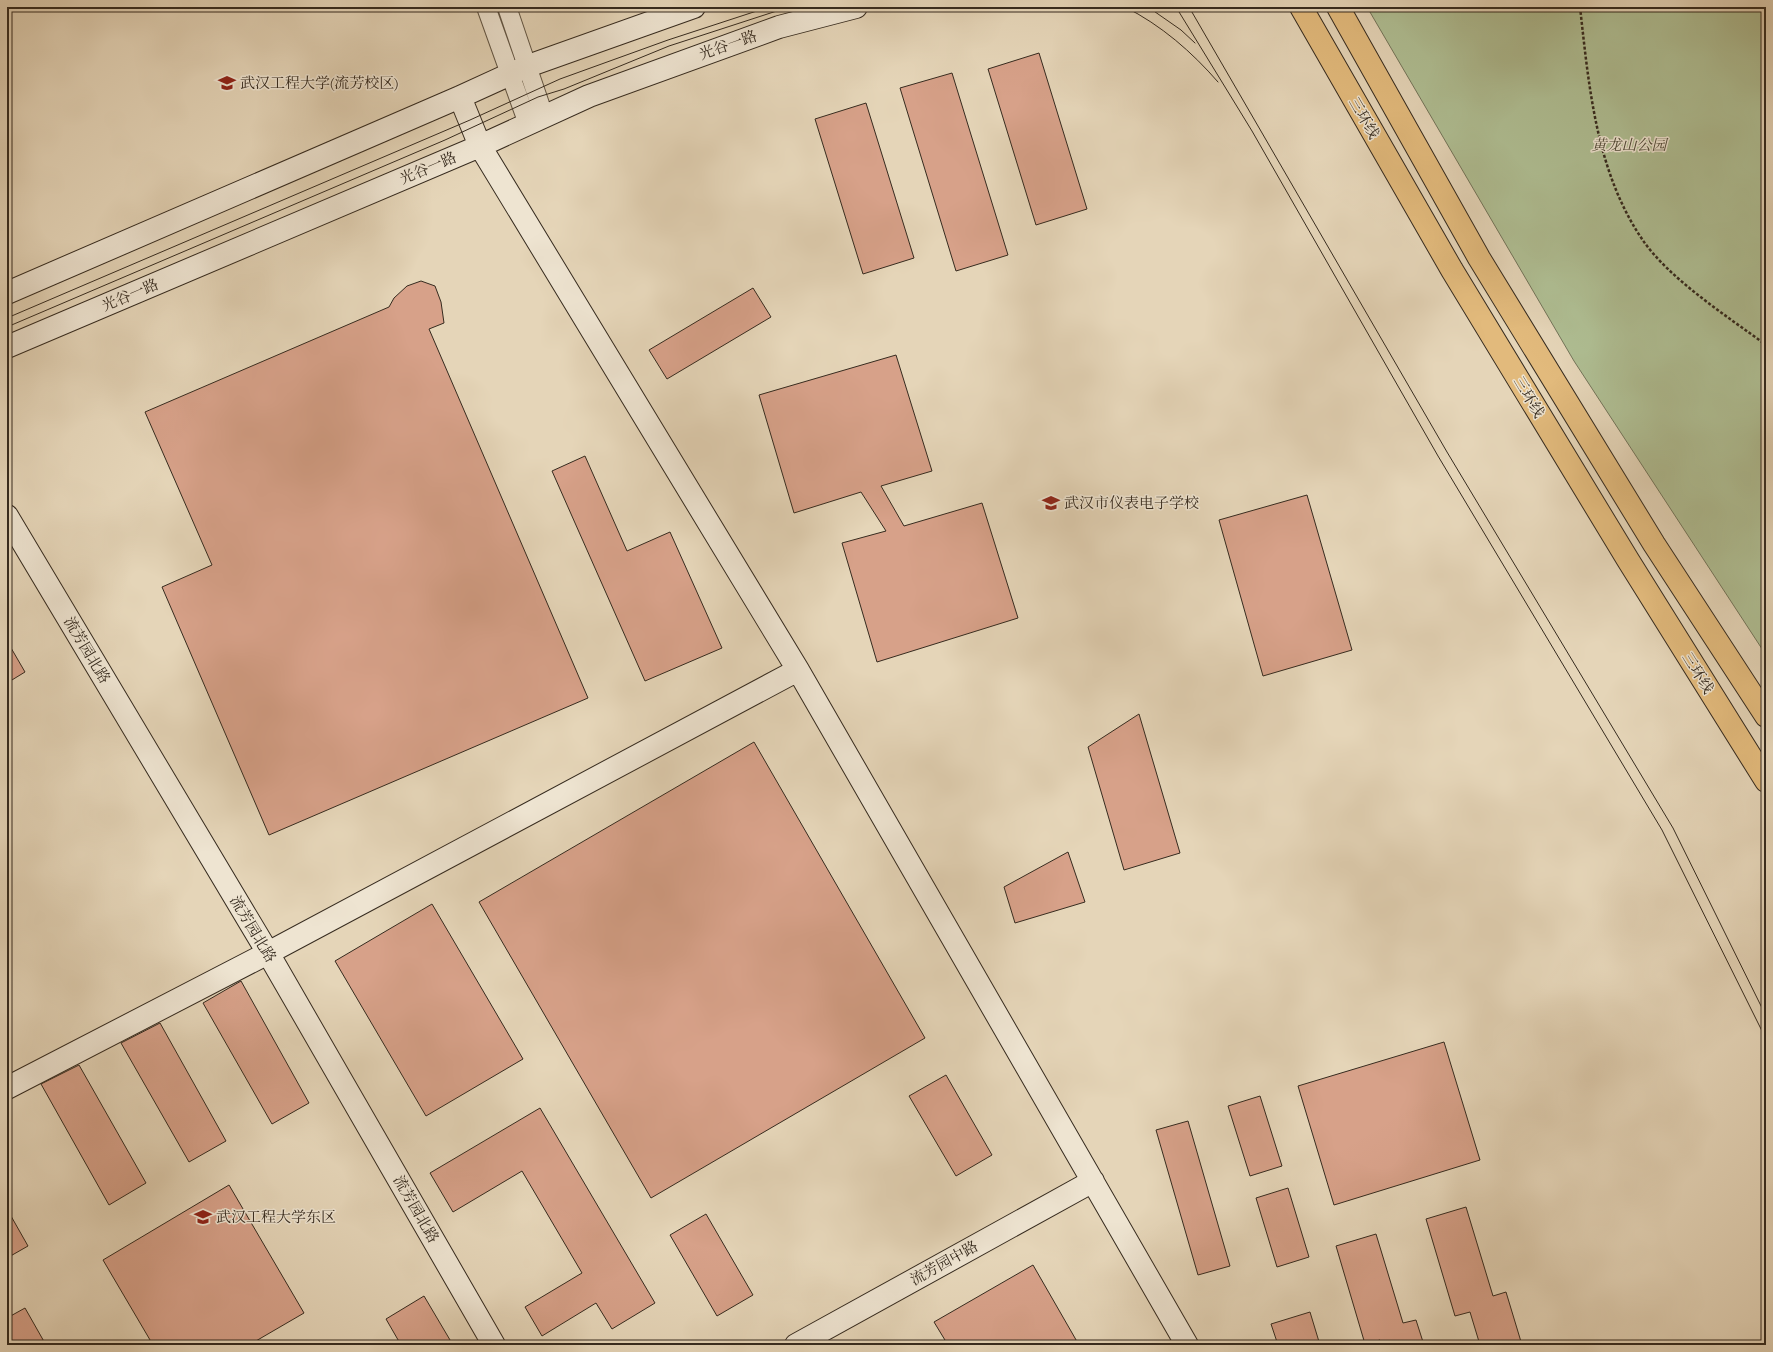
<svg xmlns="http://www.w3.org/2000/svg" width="1773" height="1352" font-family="'IM FELL French Canon','Noto Serif SC',serif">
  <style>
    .green { fill: #afbe93; stroke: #727459 }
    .building { fill: #d7a189; stroke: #362b1f }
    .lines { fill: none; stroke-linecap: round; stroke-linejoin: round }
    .street-casing { stroke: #625645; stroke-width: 20 }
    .secondary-casing { stroke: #362b1f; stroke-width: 24 }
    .highway-casing { stroke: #362b1f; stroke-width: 24 }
    .path { stroke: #362b1f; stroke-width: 2.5; stroke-dasharray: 3 2; stroke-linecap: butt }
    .street { stroke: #eee4d1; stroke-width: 18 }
    .secondary { stroke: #eee4d1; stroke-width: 22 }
    .highway { stroke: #e2ba7c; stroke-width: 22 }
    .tram { stroke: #362b1f; stroke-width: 1 }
    .labels { text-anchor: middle; stroke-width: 3; stroke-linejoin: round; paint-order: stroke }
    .street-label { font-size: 15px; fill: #362b1f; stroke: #eee4d1 }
    .poi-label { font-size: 15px; fill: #362b1f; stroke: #eee4d1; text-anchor: start }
    .park-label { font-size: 15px; font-style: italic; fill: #4e4836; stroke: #eee4d1 }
  </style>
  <rect width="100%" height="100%" fill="#e5d5b8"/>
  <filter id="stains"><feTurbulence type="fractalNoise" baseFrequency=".005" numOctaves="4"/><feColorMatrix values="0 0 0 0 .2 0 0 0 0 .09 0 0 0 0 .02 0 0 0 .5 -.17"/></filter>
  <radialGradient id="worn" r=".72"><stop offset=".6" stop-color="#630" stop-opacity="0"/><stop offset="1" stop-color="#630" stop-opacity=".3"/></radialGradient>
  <path class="green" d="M1367,7H1766V655L1574,361Z"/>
  <path class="building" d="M1039,53L1087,209L1036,225L988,69Z
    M952,73L1008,255L956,271L900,88Z
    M866,103L914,258L863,274L815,119Z
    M421,281L435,286L441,302L444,323L429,329L588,698L269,835L162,587L212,565L145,412L389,307L394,298L407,286Z
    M753,288L771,317L667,379L649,350Z
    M896,355L932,471L881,486L904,526L982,503L1018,618L877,662L842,543L886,531L861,492L794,513L759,395Z
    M585,456L627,551L670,532L722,648L645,681L552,471Z
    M1307,495L1352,650L1263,676L1219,520Z
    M7,641L25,672L7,683Z
    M1139,714L1180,853L1124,870L1088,747Z
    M754,742L925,1038L651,1198L479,902Z
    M1068,852L1085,902L1015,923L1004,887Z
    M432,904L523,1059L426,1116L335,961Z
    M241,981L309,1103L272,1124L203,1003Z
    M160,1023L226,1141L189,1162L121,1043Z
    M1444,1042L1480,1160L1334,1205L1298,1086Z
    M79,1065L146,1183L109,1205L41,1084Z
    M946,1075L992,1155L956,1176L909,1096Z
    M1260,1096L1282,1166L1250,1176L1228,1106Z
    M540,1108L655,1303L612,1329L596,1303L542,1336L525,1307L582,1273L522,1171L453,1212L430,1173Z
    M1188,1121L1230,1266L1198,1275L1156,1130Z
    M229,1185L304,1313L249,1345H153L103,1260Z
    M1288,1188L1309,1257L1277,1267L1256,1198Z
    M1466,1207L1493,1296L1506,1292L1522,1345H1480L1470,1312L1455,1316L1426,1219Z
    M7,1209L28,1246L7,1258Z
    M706,1214L753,1295L717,1316L670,1235Z
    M1376,1234L1403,1323L1416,1320L1424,1345H1382L1380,1340L1365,1344L1336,1246Z
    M1033,1265L1079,1345H948L934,1322Z
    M424,1296L453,1345H401L386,1319Z
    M25,1308L46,1345H7V1318Z
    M1310,1312L1320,1345H1278L1271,1324Z"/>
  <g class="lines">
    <g class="street-casing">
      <path id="street" d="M486,7L528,124
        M507,7L544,116"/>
    </g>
    <g class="secondary-casing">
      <path id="secondary" d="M460,97L480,146L798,670L1187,1345
        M7,293L460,97L528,66L694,7
        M7,347L480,146L589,96L779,27L856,7
        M7,516L268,953L494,1345
        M7,1088L268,953L798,670
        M796,1345L1093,1181"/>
    </g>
    <g class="highway-casing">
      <path id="highway" d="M1301,7L1452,270L1628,560L1766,781
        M1338,7L1479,258L1654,544L1766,716"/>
    </g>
    <path class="path" d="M1580,7C1589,87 1596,171 1642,239C1669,279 1727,316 1766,345"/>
    <use href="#street" class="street"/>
    <use href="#secondary" class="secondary"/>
    <use href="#highway" class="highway"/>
    <path class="tram" d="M1125,7C1161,25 1192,52 1218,82
      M1148,7L1181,30L1195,43
      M1176,7L1252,131L1438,456L1662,830L1766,1039
      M1189,7L1447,452L1673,828L1766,1016
      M7,318L470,120L560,79L668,40L769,7
      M7,327L445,140L538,97L564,89L669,46L789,7"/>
  </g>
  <defs>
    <g id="university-bare" transform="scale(1.38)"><path d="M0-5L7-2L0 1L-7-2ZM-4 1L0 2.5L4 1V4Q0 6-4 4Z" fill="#8f2418" stroke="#eee4d1" stroke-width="2.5" paint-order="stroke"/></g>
  </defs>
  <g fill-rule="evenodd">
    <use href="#university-bare" x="227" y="83"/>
    <use href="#university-bare" x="1051" y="503"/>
    <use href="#university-bare" x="203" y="1217"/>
  </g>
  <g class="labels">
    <g class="street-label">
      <text transform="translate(728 45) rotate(-19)" y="5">光谷一路</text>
      <text transform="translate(1364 118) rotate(60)" y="5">三环线</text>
      <text transform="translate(428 168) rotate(-23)" y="5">光谷一路</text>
      <text transform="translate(130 295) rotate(-23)" y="5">光谷一路</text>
      <text transform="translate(1529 397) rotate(59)" y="5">三环线</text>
      <text transform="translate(87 650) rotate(59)" y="5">流芳园北路</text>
      <text transform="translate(1698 673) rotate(58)" y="5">三环线</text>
      <text transform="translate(253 929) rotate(59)" y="5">流芳园北路</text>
      <text transform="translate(416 1209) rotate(60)" y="5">流芳园北路</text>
      <text transform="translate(944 1263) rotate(-29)" y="5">流芳园中路</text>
    </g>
    <g class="poi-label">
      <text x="240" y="88">武汉工程大学(流芳校区)</text>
      <text x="1064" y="508">武汉市仪表电子学校</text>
      <text x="216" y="1222">武汉工程大学东区</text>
    </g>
    <g class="park-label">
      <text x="1629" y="150">黄龙山公园</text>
    </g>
  </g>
  <rect width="1773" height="1352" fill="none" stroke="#e5d5b8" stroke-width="24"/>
  <rect x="8" y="8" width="1757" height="1336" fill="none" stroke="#362b1f" stroke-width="2"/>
  <rect x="12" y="12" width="1749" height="1328" fill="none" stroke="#362b1f"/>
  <rect width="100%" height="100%" filter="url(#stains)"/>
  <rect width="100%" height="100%" fill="url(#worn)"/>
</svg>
